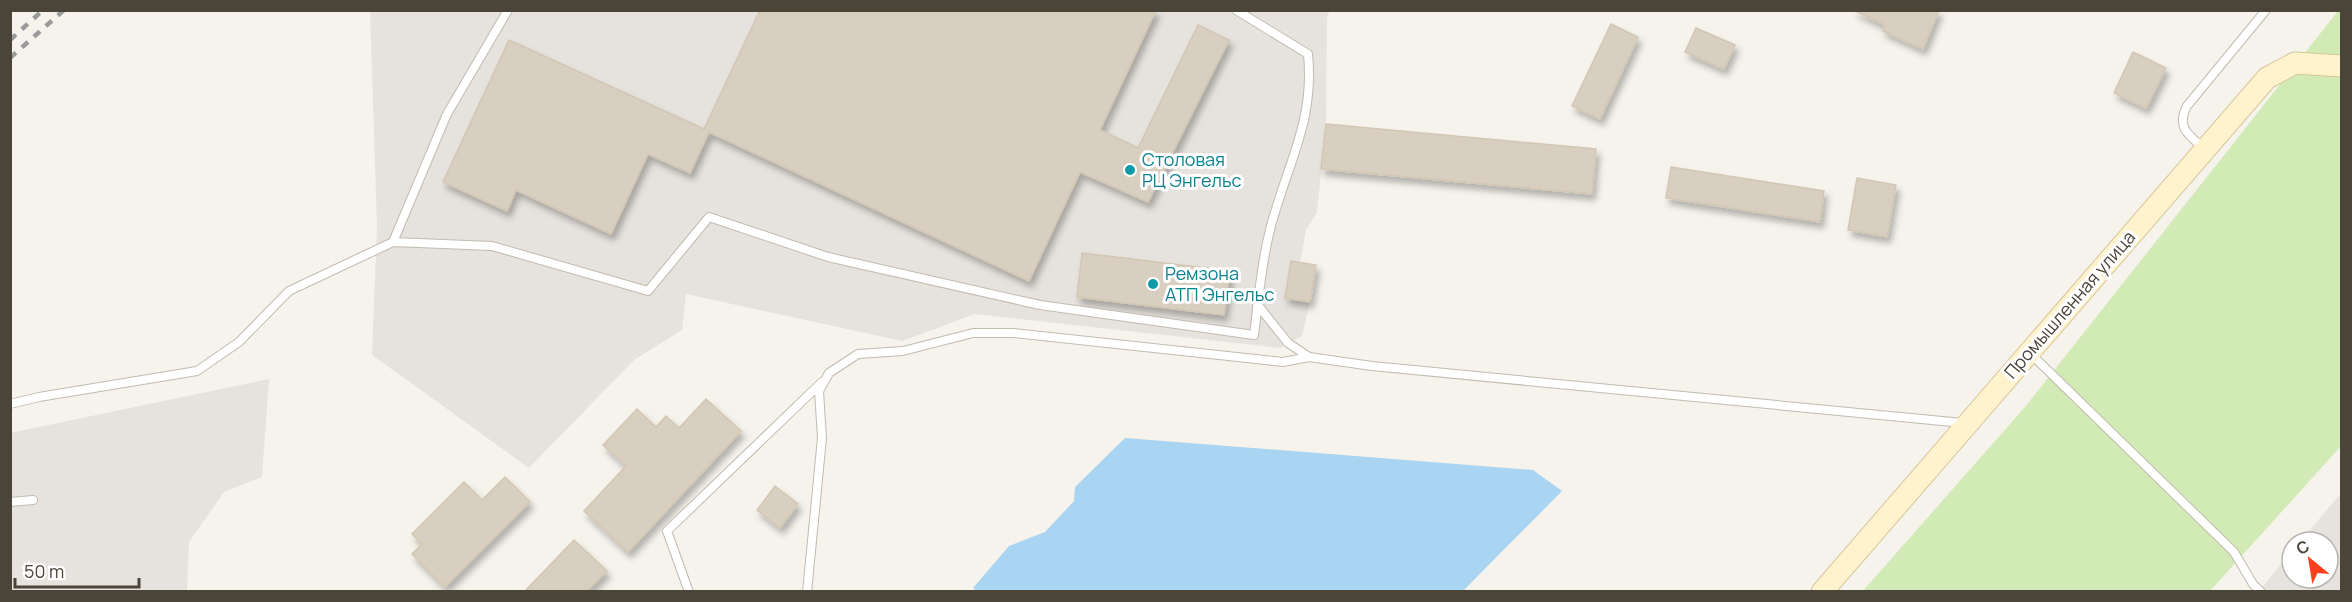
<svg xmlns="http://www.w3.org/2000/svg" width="2352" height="602" font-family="Manrope,sans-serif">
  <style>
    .industrial { fill: #e6e2dd }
    .green { fill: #d2eab5 }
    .water { fill: #a9d4f2 }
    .building { fill: #d8cfc1; stroke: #d3c7b4; stroke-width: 1.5; filter: url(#shadow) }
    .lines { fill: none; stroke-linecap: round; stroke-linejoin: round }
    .lane-casing { stroke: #c2bbae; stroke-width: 10 }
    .secondary-casing { stroke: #d6c79b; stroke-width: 23 }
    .lane { stroke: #fff; stroke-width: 8 }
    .secondary { stroke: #fff3cd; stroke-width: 21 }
    .rail { stroke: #9a9a9a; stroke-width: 4.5; stroke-dasharray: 8 8; stroke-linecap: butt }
    .culture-dot { fill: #0f9aa8; stroke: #fff; stroke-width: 2 }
    .labels { text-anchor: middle; stroke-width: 6; stroke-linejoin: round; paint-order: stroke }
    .culture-label { font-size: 18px; fill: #0d838f; stroke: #fff; text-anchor: start }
    .street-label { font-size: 18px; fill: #4b4439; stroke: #fff }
  </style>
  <defs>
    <filter id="shadow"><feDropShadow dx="3.5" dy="6" stdDeviation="3" flood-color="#0004"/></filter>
  </defs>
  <rect width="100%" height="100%" fill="#f6f3ec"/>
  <path class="industrial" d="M370,11H1330L1327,18L1326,124L1317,212L1306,230L1300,263L1291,261L1285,298L1310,302L1302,336L1280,348L975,314L902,341L686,294L682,330L634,360L529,468L372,355L377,226Z
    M269,379L262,477L224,492L189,542L187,591H11L10,433Z
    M2341,493V591L2258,592L2292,551V578H2328V542H2300Z"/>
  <path class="green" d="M2338,11H2341V446L2210,591L1862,592L2025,407Z"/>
  <path class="water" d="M1125,438L1533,470L1562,491L1463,591L978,592L973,588L1009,546L1045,532L1074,501L1075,487Z"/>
  <path class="building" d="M760,10H1156L1100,130L1138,148L1198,25L1229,40L1148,202L1080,172L1029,281L709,132L690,173L648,154L611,234L516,190L507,211L443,182L509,40L704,129Z
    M1853,10H1939L1923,49L1883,31L1885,25Z
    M1611,24L1638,37L1600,119L1572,106Z
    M1696,28L1735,45L1724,69L1685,52Z
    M2133,52L2166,68L2146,108L2114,93Z
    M1326,124L1596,149L1592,194L1321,169Z
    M1671,167L1824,191L1820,222L1666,198Z
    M1857,178L1896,185L1887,237L1848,230Z
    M1082,253L1230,271L1224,315L1077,297Z
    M1291,261L1316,265L1310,302L1285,298Z
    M706,399L741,431L628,552L584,511L626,466L603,445L637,409L656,427L666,416L679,428Z
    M505,477L530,502L445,587L412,554L422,544L412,534L464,482L482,500Z
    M775,486L798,504L780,528L757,510Z
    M574,540L607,571L587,591H525Z"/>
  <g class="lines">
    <g class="lane-casing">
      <path id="lane" d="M2204,148C2188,135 2176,127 2187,106L2266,10
        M393,242L447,114L508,10
        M1257,304L1288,343L1309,357L1372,366L1963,423
        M2030,353L2234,552L2253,584L2261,592
        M10,404L39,397L197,371L239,342L289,291L393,242L492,246L648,291L709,217L828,257L1040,305L1254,335C1259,294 1263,248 1276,209C1293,153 1314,115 1308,54L1236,10
        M10,502L33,500
        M689,592L667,531L822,382
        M807,592L822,438L819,391L829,373L858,354L903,351L973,333H1013L1283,362L1309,357"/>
    </g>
    <g class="secondary-casing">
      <path id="secondary" d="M1822,592L2267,78L2295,63L2342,66"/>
    </g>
    <use href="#lane" class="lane"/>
    <use href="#secondary" class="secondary"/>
    <path class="rail" d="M10,40L43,10
      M10,58L64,10"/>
  </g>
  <g class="culture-dot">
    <circle cx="1130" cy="170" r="6"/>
    <circle cx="1153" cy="284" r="6"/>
  </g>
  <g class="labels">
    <g class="culture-label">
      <text x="1142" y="166">Столовая<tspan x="1142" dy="21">РЦ Энгельс</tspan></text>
      <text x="1165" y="280">Ремзона<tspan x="1165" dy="21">АТП Энгельс</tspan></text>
    </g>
    <g class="street-label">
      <text transform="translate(2070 305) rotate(-49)" y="6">Промышленная улица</text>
    </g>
  </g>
  <rect width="2352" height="602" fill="none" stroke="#4b4439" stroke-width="24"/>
  <g transform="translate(2310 560) rotate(330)"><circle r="28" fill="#ffffff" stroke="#b7b4b0" stroke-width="1.5"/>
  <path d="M0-4.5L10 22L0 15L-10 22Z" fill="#fc3f1d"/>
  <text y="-9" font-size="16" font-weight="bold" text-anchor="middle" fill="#4b4439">С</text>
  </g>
  <path d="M15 578v9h124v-9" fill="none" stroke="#4b4439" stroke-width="3"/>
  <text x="24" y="578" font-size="18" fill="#4b4439" stroke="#ffffff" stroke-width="4.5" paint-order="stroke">50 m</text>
</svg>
